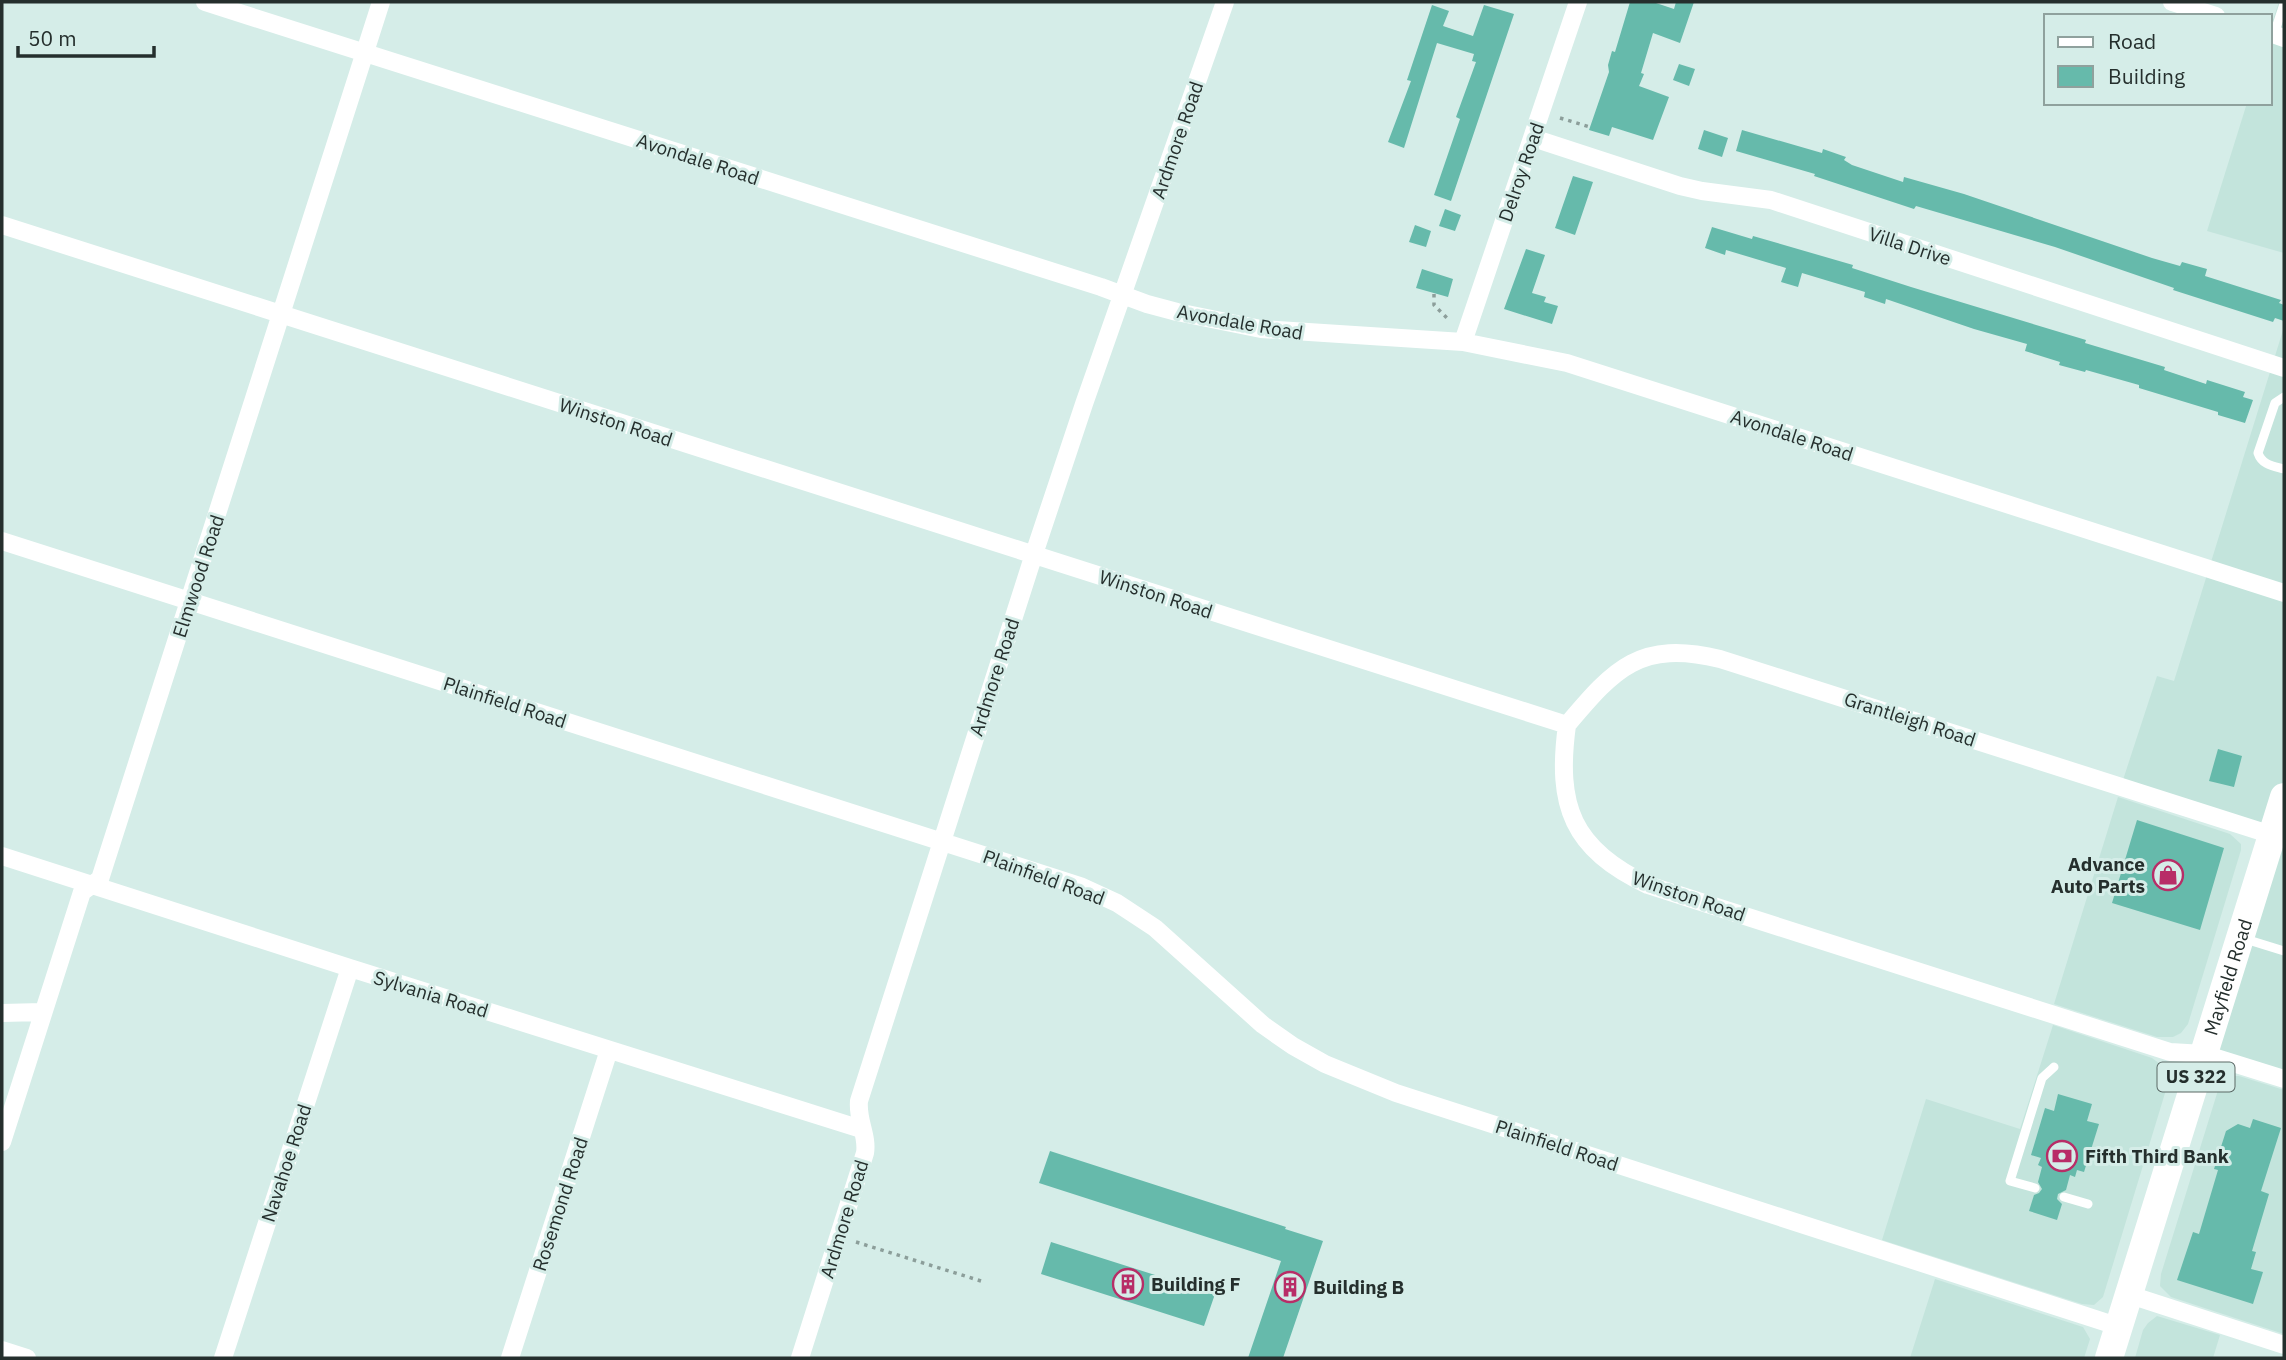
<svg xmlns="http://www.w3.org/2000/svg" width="2286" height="1360" font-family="'IBM Plex Sans',sans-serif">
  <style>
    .built { fill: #c3e4dc }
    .building { fill: #66baab }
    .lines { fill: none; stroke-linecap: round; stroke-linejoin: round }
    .path { stroke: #8c9e9a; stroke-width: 3.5; stroke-dasharray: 3.5 5; stroke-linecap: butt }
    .lane { stroke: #fff; stroke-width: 9 }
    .street { stroke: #fff; stroke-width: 18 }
    .primary { stroke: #fff; stroke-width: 28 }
    .labels { text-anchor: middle; stroke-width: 6; stroke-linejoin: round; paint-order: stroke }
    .shield { fill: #d5ede8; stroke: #5a6865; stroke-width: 2 }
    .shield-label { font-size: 18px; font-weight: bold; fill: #252f2d }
    .street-label { font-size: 19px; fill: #252f2d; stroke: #d5ede8 }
    .poi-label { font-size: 19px; font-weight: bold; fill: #252f2d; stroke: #d5ede8; text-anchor: start }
  </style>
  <rect width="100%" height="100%" fill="#d5ede8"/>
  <path class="built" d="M2279,2H2284V253L2207,231L2247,103H2270V29Z
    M2284,327V1079L2204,1054L2272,835L2121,786L2157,676L2174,681Z
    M2118,797L2230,834L2241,844V850L2188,1024L2181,1033L2173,1037H2157L2054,1004Z
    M2053,1025L2152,1058L2164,1067L2169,1080L2103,1297L2094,1305L2082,1304L1882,1240L1926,1099L2020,1129Z
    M2231,1076H2239L2284,1090V1334L2171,1297L2160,1286L2161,1274L2219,1087L2224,1079Z
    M1935,1279L2083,1327L2090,1339L2084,1358H1910Z
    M2157,1316L2220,1335L2213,1358H2135L2143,1330L2148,1323Z"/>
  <path class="building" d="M1630,2H1653L1674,9L1676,2H1694L1680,43L1653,33L1641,73L1644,74L1639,86L1669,97L1653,140L1612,127L1609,136L1589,130L1609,72L1608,65L1612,51L1615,52Z
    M1432,5L1449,11L1443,26L1473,36L1484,5L1514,14L1451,201L1434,195L1460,119L1456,117L1476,62L1472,61L1474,54L1437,43L1404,148L1388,142L1411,81L1407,80Z
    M1679,64L1695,69L1689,86L1673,80Z
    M1704,130L1728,138L1722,157L1698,149Z
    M1742,130L1822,153L1823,149L1846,157L1844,160L1852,165L1903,182L1904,177L1964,194L2152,258L2180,266L2182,262L2207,269L2205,276L2281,300L2279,303L2284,305V321L2275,318L2273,322L2173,290L2174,288L2055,247L1916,206L1914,209L1814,176L1815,174L1736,151Z
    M1573,176L1593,182L1575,235L1555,228Z
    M1445,209L1461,215L1455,231L1439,226Z
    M1415,225L1431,231L1426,247L1409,242Z
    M1712,227L1752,239L1753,236L1853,265L1852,268L1911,287L2086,340L2085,343L2165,367L2164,370L2206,384L2207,380L2245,392L2243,397L2253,400L2245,423L2218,415V412L2139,388V385L2086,370L2085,372L2059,365L2060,362L2025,351L2027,344L1974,329L1886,299L1885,304L1864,297L1865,292L1802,273L1798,287L1781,282L1786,268L1726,250L1725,255L1705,248Z
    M1526,249L1545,255L1532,293L1546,297L1544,302L1558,306L1552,324L1504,309Z
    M1422,269L1453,279L1448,297L1416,288Z
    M2218,749L2242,756L2234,787L2209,781Z
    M2137,820L2224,848L2200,930L2112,903Z
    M2058,1094L2092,1104L2087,1121L2099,1124L2084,1172L2077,1170L2075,1177L2070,1175L2066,1190L2058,1194L2057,1199L2062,1204L2057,1220L2029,1211L2034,1195L2039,1193L2042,1189L2038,1182L2042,1167L2038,1165L2041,1158L2031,1155L2045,1108L2054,1111Z
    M2253,1119L2281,1128L2261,1191L2269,1194L2252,1251L2256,1252L2251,1269L2263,1272L2253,1304L2177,1280L2193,1232L2199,1234L2218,1170L2214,1169L2226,1131L2238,1124L2250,1128Z
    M1050,1151L1286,1227L1285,1229L1323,1241L1283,1358H1248L1281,1261L1039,1183Z
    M1051,1242L1215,1294L1204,1326L1041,1274Z"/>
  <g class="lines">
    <path class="path" d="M1560,118L1590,127
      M1434,294V305L1447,318
      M856,1242L981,1281"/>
    <path class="lane" d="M2274,34L2284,4
      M2284,397L2275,403L2258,453C2262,465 2273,466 2284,469
      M2242,938L2284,951
      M2035,1188L2010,1181L2042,1078L2054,1067
      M2064,1197L2088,1204"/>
    <path class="street" d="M205,2L1101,287L1147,304L1177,312L1261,329L1463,342L1567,363L2284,593
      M2172,2L2216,16
      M2270,33L2284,38
      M1533,138L1680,186L1702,191L1771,200L2284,368
      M2,225L1567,725C1556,806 1572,849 1648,885L2170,1052L2204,1054L2284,1079
      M1463,342L1578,2
      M2,541L1080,886L1117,903L1155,928L1263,1025L1293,1046L1325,1064L1396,1093L2120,1327
      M1567,725C1615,668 1640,640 1720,659L2272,835
      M2,856L350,968L861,1129
      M2,1013L42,1012
      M2,1142L82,892L100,879L381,2
      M2130,1295L2284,1345
      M2,1350L27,1358
      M223,1358L350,968
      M510,1358L609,1050
      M800,1358L865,1153C868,1136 857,1120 859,1101L1034,554L1084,404L1225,2"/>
    <path class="primary" id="s1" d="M2109,1358L2284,797"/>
  </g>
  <defs>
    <g id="shop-ring" transform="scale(1.575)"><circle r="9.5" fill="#d5ede8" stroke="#b82d67" stroke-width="1.5"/><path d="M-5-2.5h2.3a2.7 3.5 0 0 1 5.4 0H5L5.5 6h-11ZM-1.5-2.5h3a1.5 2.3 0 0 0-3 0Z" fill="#b82d67"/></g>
    <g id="bank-ring" transform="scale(1.575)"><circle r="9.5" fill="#d5ede8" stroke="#b82d67" stroke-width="1.5"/><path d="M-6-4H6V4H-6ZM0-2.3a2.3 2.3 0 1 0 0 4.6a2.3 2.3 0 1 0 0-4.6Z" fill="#b82d67"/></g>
    <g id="building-ring" transform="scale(1.575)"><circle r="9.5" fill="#d5ede8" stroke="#b82d67" stroke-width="1.5"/><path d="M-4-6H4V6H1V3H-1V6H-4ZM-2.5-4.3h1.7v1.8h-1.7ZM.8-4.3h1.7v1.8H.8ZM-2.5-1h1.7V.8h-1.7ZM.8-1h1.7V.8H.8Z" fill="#b82d67"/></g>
  </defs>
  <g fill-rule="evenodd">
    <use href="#shop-ring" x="2168" y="875"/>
    <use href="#bank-ring" x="2062" y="1156"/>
    <use href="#building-ring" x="1128" y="1284"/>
    <use href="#building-ring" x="1290" y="1287"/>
  </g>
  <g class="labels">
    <rect class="shield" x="2157.5" y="1062.5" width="77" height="29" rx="5"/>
    <g class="shield-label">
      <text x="2196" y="1083">US 322</text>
    </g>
    <g class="street-label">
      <text transform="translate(1177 140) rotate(-71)" y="7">Ardmore Road</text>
      <text transform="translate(698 159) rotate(18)" y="7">Avondale Road</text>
      <text transform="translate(1521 172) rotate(-71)" y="7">Delroy Road</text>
      <text transform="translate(1910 246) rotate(18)" y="7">Villa Drive</text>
      <text transform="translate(1240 322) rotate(10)" y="7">Avondale Road</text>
      <text transform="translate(616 422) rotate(18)" y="7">Winston Road</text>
      <text transform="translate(1792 435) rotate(18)" y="7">Avondale Road</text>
      <text transform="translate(198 576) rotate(-72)" y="7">Elmwood Road</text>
      <text transform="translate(1156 594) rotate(18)" y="7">Winston Road</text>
      <text transform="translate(994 677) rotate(-72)" y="7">Ardmore Road</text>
      <text transform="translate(505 702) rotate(18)" y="7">Plainfield Road</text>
      <text transform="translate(1910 719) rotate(18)" y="7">Grantleigh Road</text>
      <text transform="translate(1044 877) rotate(20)" y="7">Plainfield Road</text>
      <text transform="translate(1689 896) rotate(19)" y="7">Winston Road</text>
      <text dy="7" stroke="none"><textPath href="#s1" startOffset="399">Mayfield Road</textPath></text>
      <text transform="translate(431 994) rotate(17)" y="7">Sylvania Road</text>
      <text transform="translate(1557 1145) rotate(18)" y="7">Plainfield Road</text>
      <text transform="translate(286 1163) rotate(-72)" y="7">Navahoe Road</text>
      <text transform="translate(560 1204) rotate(-72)" y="7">Rosemond Road</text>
      <text transform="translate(844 1219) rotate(-73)" y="7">Ardmore Road</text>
    </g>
    <g class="poi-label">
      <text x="2145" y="871" text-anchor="end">Advance<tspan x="2145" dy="22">Auto Parts</tspan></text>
      <text x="2085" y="1163">Fifth Third Bank</text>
      <text x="1151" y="1291">Building F</text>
      <text x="1313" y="1294">Building B</text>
    </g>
  </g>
  <rect width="2286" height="1360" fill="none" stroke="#252f2d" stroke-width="7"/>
  <rect x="2044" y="14" width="228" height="91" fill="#d5ede8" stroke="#8fa19d" stroke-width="2"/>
  <rect x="2058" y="37" width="35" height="10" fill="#ffffff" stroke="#8fa19d" stroke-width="2"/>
  <text x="2108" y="49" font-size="21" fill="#252f2d">Road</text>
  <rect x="2058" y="66" width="35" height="21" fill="#66baab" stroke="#8fa19d" stroke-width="2"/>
  <text x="2108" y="84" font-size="21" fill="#252f2d">Building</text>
  <path d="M18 46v10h136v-10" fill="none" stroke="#252f2d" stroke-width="3.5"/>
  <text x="28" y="46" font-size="21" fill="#252f2d" stroke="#d5ede8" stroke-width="5" paint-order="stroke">50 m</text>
</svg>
